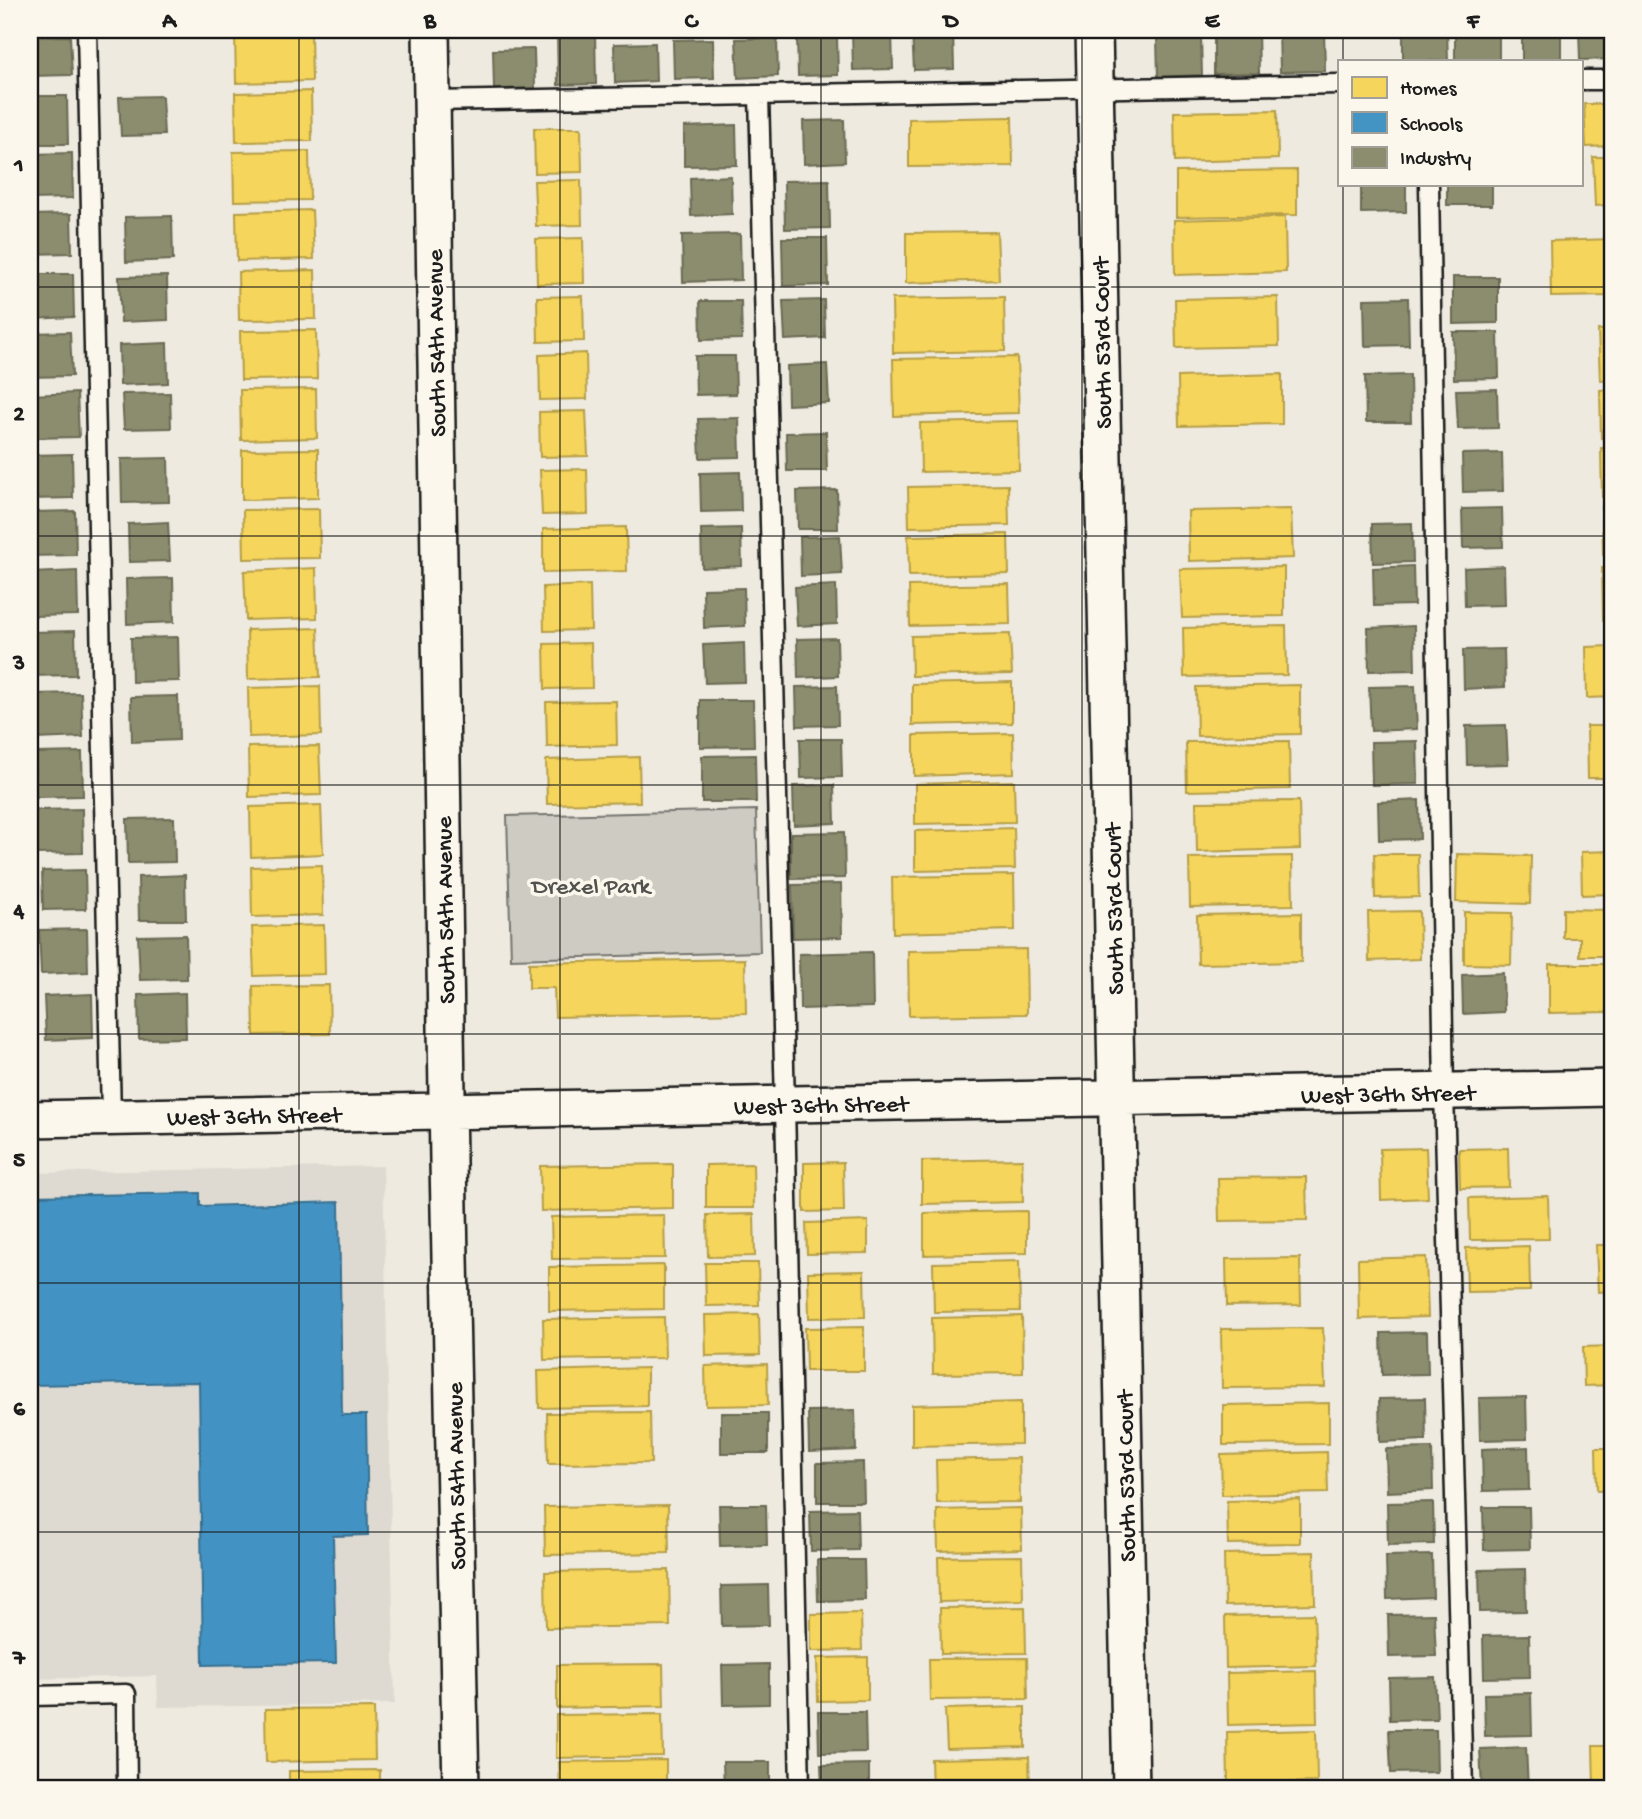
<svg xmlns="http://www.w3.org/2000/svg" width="1642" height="1819" font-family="'Gochi Hand',sans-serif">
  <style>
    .built { fill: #dedad1 }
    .green { fill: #ceccc2; stroke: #75746f; stroke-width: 2 }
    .homes { fill: #f6d55c; stroke: #b59e49; stroke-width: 2 }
    .schools { fill: #4393c3; stroke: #376f91; stroke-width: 2 }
    .industry { fill: #8c8c6e; stroke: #6a6a55; stroke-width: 2 }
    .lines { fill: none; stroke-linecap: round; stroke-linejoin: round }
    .lane-casing { stroke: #1c1c1c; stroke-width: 23 }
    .street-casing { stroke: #1c1c1c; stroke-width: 40 }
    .lane { stroke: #fbf7ec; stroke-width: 18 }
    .street { stroke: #fbf7ec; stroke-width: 35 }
    .grid { fill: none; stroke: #1c1c1c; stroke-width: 2; stroke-opacity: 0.55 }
    .labels { text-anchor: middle; stroke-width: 7; stroke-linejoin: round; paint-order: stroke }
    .street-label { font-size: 24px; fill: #1c1c1c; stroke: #fbf7ec }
    .park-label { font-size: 24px; fill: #51514e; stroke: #fbf7ec }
    .neatline { fill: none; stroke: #1c1c1c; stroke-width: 2.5 }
    .grid-label { font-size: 23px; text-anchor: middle; font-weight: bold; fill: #1c1c1c }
  </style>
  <rect width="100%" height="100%" fill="#eeeadf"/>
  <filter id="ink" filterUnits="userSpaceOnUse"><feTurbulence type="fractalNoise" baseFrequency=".0143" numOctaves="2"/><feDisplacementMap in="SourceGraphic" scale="14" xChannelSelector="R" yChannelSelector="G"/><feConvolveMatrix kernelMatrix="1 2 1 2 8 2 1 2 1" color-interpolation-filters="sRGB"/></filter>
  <g filter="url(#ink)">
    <path class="built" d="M383,1166L395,1704L158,1707L157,1676L30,1679V1173Z"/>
    <path class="green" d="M756,810L760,952L511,959L507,816Z"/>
    <path class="homes" d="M311,33L312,81L236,83L235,34Z
      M311,91L312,141L236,142L235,93Z
      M1584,104H1612V146L1586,147Z
      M1277,110L1278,159L1175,162L1174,112Z
      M1012,117L1013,166L909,167V119Z
      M534,128H581L582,172L535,173Z
      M309,151L310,200L234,201L233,152Z
      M1593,157H1612V205L1595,206Z
      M1297,170V215L1176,217V172Z
      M581,180L582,225L536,226L534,181Z
      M312,210L314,259L237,261L236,212Z
      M1285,217L1286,272L1175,275L1174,220Z
      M997,232L999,280L906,283V233Z
      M583,238L584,283L537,284L536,239Z
      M1612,239V296L1551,297L1550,241Z
      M315,270L316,319L239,320L238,272Z
      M583,296L584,341L538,342L537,297Z
      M1004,297L1005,351L893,353L892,299Z
      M1278,297L1279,346L1176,348L1175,299Z
      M316,330L317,379L241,380L240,331Z
      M1598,330H1612V379L1600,380Z
      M586,353L587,399L540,400L539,355Z
      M1017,357L1019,413L894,416L893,359Z
      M1282,374V424L1179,426L1178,377Z
      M316,389L317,438L241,440L240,390Z
      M1612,389V438H1601L1600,390Z
      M586,411L588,456L540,457L539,412Z
      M1018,421L1019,470L921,472L920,423Z
      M1601,448H1612V497H1602Z
      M318,449V498L242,500V450Z
      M587,469L588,514L542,515L540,470Z
      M1008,485L1009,525L909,527L908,487Z
      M1602,506H1612V555H1603Z
      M319,509L320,558L244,559L243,510Z
      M1291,509L1293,558L1189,561L1188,511Z
      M626,527L627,571L543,573V529Z
      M1008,534L1009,574L909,576L908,536Z
      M1284,567V616L1182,618L1180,569Z
      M316,568L317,618L246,620L244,571Z
      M1602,568H1612V620H1603Z
      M1009,584L1010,624L910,626L909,586Z
      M590,585L591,630L544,631L543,587Z
      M1286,626L1287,675L1184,677L1183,628Z
      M318,628L320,677L248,679L247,630Z
      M1010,634L1012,674L912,676L911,636Z
      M591,643L592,688L545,689L544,644Z
      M1612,646V697L1587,698L1586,647Z
      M1012,682V723L912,725V684Z
      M1300,685V734L1197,736L1196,687Z
      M320,686L321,735L249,737L248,688Z
      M616,701L617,745L547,747L546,702Z
      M1587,726H1612V778H1588Z
      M1013,733L1014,773L914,776V735Z
      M1289,741L1290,789L1187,791L1186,742Z
      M319,746L321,795L249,797L248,747Z
      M639,757L640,802L547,804L546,760Z
      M1014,781L1015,822L915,824V784Z
      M1299,801L1300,849L1197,852L1196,802Z
      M321,805L323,854L251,857L250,807Z
      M1014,828L1015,869L915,871V831Z
      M1612,851V894L1582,895L1581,852Z
      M1374,854H1418L1419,897L1375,898Z
      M1457,854L1531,856L1530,904L1456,902Z
      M1292,856L1293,905L1190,907L1189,858Z
      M322,865L323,915L252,917L251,867Z
      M1014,875L1015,930L893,933L892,877Z
      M1563,909L1612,910V956H1580V938H1563Z
      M1419,911L1420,959L1369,961L1368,912Z
      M1464,912L1512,913L1511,965L1464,964Z
      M1301,913V962L1198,964L1197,915Z
      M324,925L325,974L254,976L252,927Z
      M1026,949L1027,1014L909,1016L908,951Z
      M745,959L746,1013L555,1017L554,988H529V963Z
      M1549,964H1612V1012L1549,1013Z
      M329,985L330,1034L254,1035L253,986Z
      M1426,1148L1428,1198L1381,1200L1380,1149Z
      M1508,1148L1509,1187L1460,1188L1459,1149Z
      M1022,1159L1023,1202L922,1204V1161Z
      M843,1162L844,1211L804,1212V1163Z
      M673,1164V1208L541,1211L540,1166Z
      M753,1164L754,1208H706V1165Z
      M1306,1177L1307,1220L1219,1221L1218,1178Z
      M1548,1196L1549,1239L1470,1240L1469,1198Z
      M1027,1211V1253L924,1255V1213Z
      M754,1214L755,1256L708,1257L707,1215Z
      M664,1215L665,1258L552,1259L551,1217Z
      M868,1221V1253L807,1254L806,1223Z
      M1596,1245H1612V1291L1598,1292Z
      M1529,1246L1530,1291L1467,1292L1466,1248Z
      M1426,1257L1428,1317L1359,1319L1358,1259Z
      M1300,1258L1301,1305L1227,1306L1226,1259Z
      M1019,1261L1020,1311L934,1312L933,1263Z
      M705,1263H758L759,1305L706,1306Z
      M664,1265V1309L549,1311V1267Z
      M864,1271L865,1317L809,1318L808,1272Z
      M759,1314L760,1355L706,1356L705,1315Z
      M1022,1316L1023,1373L933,1374L932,1318Z
      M664,1317L665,1358L544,1360L543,1319Z
      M864,1327V1371H806L805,1328Z
      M1323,1328L1325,1387L1222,1388L1221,1329Z
      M1612,1346V1385L1584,1386L1583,1347Z
      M767,1364L768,1405L706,1406L705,1366Z
      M647,1368V1406L539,1408L538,1371Z
      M1021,1402V1444L912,1446V1405Z
      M1329,1403V1444L1223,1445V1405Z
      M650,1412L651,1463L548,1464L547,1413Z
      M1596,1448H1612V1490L1597,1491Z
      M1327,1452L1328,1493L1222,1495L1221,1455Z
      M1019,1458L1020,1502L937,1503L936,1460Z
      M1300,1499V1543L1228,1544L1227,1501Z
      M668,1505L669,1553L545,1555L544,1507Z
      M1021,1508L1022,1549L938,1551L937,1510Z
      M1314,1552L1315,1604L1225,1606L1224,1554Z
      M1022,1556L1023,1600L939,1602L938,1557Z
      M669,1570L670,1626L546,1628L545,1572Z
      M1025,1607L1026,1653L941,1654L940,1608Z
      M861,1613L862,1650L811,1651V1614Z
      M1314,1614L1316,1666L1226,1668L1225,1616Z
      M868,1657V1700L818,1701L817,1658Z
      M1027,1658L1028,1699L930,1700L929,1659Z
      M663,1664L664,1706L557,1708V1665Z
      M1316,1671L1317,1723L1228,1725L1227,1673Z
      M1025,1707V1747L947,1749L945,1709Z
      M374,1708L375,1760L266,1762L265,1709Z
      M662,1714L663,1756L556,1758V1715Z
      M1316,1730L1317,1782L1228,1784L1227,1732Z
      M1593,1746H1612V1787H1594Z
      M1029,1757L1030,1789H932L931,1759Z
      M666,1760V1789H560L559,1762Z
      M380,1770V1789H289V1771Z"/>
    <path class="schools" d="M200,1193V1206L339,1202L342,1415H366L368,1535L333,1536L336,1663L203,1665L199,1382L30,1385V1196Z"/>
    <path class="industry" d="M892,30L893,69L853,70L852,31Z
      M1214,30H1258L1259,73L1214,74Z
      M1279,30H1324L1325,71L1280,72Z
      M1403,30H1447L1448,61H1403Z
      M1455,30H1499V61H1455Z
      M1522,30H1561V61H1522Z
      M1579,30H1612V59L1580,60Z
      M595,31L596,84L558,85L557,32Z
      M912,31H953L954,69L914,70Z
      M70,36L72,75L30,76V37Z
      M837,36L838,75L798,76L797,37Z
      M1201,36L1202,75L1158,77L1157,37Z
      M777,38L778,76L738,78L736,39Z
      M713,39L714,78L674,79L673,40Z
      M655,43L656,81L615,83L614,44Z
      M534,49L535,88L494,89L493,50Z
      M30,96H67L68,144H30Z
      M162,96L164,135L121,136L119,97Z
      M844,120L845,162L804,164L803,121Z
      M736,125L737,165L684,166V127Z
      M72,153L73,198L30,199V154Z
      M731,176L732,214L691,216L690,178Z
      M829,180L830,228L785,229L784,181Z
      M1361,184H1406V212L1361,213Z
      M1447,184H1492V205H1447Z
      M71,214L72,253L30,254V215Z
      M172,216L173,260L126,262L125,217Z
      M740,234L741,280L683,282L682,235Z
      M782,238H827L828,285L783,286Z
      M30,274H73L74,317L30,319Z
      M167,276L168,320L121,322L119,277Z
      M1453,277H1498V323L1453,324Z
      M1408,298L1409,345L1365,346L1364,299Z
      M824,300L825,338L785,340L783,301Z
      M700,301H741L742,339L701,340Z
      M70,332L72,376L30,377V333Z
      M1453,332H1498L1499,378L1454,379Z
      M167,343L168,383L120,385L119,345Z
      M695,356H735L736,394L696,395Z
      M827,364L829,403L788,405L787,366Z
      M1410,375L1411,422H1366L1365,376Z
      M1497,389L1498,428L1458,429L1456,390Z
      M77,393L79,437L31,438L30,395Z
      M170,393L171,428L124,429L122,394Z
      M739,418L740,457L700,458L698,419Z
      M826,432L827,471H787L786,433Z
      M1502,453L1503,491L1463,492L1462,454Z
      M72,454L73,498L30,499V455Z
      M168,458L169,502L122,503L121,459Z
      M740,472L741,511L701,512L700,473Z
      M837,490L838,529H798L797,491Z
      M1502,508L1503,547L1463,548L1462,509Z
      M75,511L76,555L30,556V512Z
      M168,522L170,561L129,562L128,524Z
      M1412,523L1413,562L1373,563L1372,524Z
      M741,528L742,566L702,568L701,529Z
      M840,536L842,574L801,576L800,537Z
      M1413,566L1414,605L1374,606L1373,568Z
      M1504,566L1505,605L1465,606L1464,568Z
      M77,571L78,615L31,616L30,573Z
      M173,578L174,622L127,624L126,579Z
      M836,585L837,624L797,626L795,587Z
      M744,588L745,626L704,628L703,589Z
      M1414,626L1415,670L1369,671L1368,628Z
      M75,631L76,675L30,676V632Z
      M178,637L179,681L132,682L131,638Z
      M837,638L838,676L798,678L797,639Z
      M744,643L745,682L705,683L703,645Z
      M1504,649L1505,687L1464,689L1463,650Z
      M837,686L838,725L797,726L796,687Z
      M1415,686L1417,729L1371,731L1369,687Z
      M81,693L83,737L36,739L34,694Z
      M178,696L179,740L132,742L131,697Z
      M700,700H753L754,746L700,747Z
      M1506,725L1508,764L1467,765L1466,726Z
      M800,739H841L842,777L801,778Z
      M1417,741L1418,784L1372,785L1371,742Z
      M82,752L83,796L36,797L35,753Z
      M755,755L756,802H702V756Z
      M834,785L835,823L794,825L793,786Z
      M1419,800L1420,839L1379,840L1378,802Z
      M82,809L83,853L36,854L35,810Z
      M174,818L175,862L128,863L127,819Z
      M844,832L845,878L791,879V833Z
      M85,870L86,909L43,910L42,871Z
      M185,875L186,920H139L138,877Z
      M841,884L842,937L793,938L792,885Z
      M87,929L88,972L41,974L39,930Z
      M186,935L187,979L140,980L138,936Z
      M872,952L873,1007L800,1009L799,954Z
      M1503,973L1504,1012L1463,1014L1462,975Z
      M185,993L186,1038L139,1039L138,995Z
      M92,994L93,1038L46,1040L44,996Z
      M1427,1332L1428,1374L1382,1375L1381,1333Z
      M1526,1397L1527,1439L1480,1440L1479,1398Z
      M1425,1398L1426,1440L1380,1442L1379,1399Z
      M855,1410L856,1450L809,1452L808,1411Z
      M721,1413H768V1453H721Z
      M1528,1447L1529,1490L1483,1491L1482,1449Z
      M1432,1448L1433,1490L1387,1492L1386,1449Z
      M863,1462L864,1502H817V1463Z
      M1433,1502L1434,1544L1388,1545L1387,1503Z
      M719,1505H766L767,1545L720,1546Z
      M1483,1507H1529L1530,1549L1484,1550Z
      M857,1510L858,1550L811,1551L810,1511Z
      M1432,1555L1433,1597L1387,1599L1386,1556Z
      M817,1560H864L865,1600L818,1601Z
      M1525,1569L1526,1611L1480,1612L1479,1570Z
      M768,1585L769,1625L722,1626L721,1586Z
      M1434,1614L1436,1656L1389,1657L1388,1615Z
      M1529,1635L1530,1677L1484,1678L1483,1636Z
      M769,1664V1704L723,1705L722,1665Z
      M1435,1677L1437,1719L1390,1720L1389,1678Z
      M1531,1693L1532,1735L1485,1736L1484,1694Z
      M818,1712H865L866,1752L819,1753Z
      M1389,1730H1436L1437,1772L1391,1773Z
      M1526,1747L1528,1789H1482L1480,1749Z
      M723,1762H770V1789H724Z
      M869,1764V1789H822L821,1765Z"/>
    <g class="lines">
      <g class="lane-casing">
        <path id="lane" d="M87,30L111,1117
          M1581,80H1612
          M759,95L785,1105L800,1789
          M432,101L1339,84
          M1429,184L1444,1092L1463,1789
          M30,1696L126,1694L127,1789"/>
      </g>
      <g class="street-casing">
        <path id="street" d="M431,30L448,1161L461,1789
          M1094,30L1131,1789
          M30,1119L1612,1088"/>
      </g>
      <use href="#lane" class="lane"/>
      <use href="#street" class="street"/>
    </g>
  </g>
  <path class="grid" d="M299,30V1789M560,30V1789M821,30V1789M1082,30V1789M1343,30V61M1343,184V1789M30,287H1612M30,536H1612M30,785H1612M30,1034H1612M30,1283H1612M30,1532H1612"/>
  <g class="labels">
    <g class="street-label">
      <text transform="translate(435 343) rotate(-91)" y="8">South 54th Avenue</text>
      <text transform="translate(1101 343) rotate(-91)" y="8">South 53rd Court</text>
      <text transform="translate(1113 909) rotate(-91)" y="8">South 53rd Court</text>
      <text transform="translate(444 910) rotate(-91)" y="8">South 54th Avenue</text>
      <text transform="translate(1388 1093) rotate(-1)" y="8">West 36th Street</text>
      <text transform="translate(821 1104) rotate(-1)" y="8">West 36th Street</text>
      <text transform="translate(254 1115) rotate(-1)" y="8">West 36th Street</text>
      <text transform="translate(455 1476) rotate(-91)" y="8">South 54th Avenue</text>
      <text transform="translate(1125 1476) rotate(-91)" y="8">South 53rd Court</text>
    </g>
    <g class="park-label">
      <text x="591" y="893">Drexel Park</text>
    </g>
  </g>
  <rect width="1642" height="1819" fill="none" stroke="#fbf7ec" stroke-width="77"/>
  <rect x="1338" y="60" width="245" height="126" fill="#fbf7ec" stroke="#a29f99" stroke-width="2"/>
  <rect x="1352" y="77" width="35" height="21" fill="#f6d55c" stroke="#a29f99" stroke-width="2"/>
  <text x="1400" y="94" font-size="21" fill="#1c1c1c">Homes</text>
  <rect x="1352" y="112" width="35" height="21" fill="#4393c3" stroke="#a29f99" stroke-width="2"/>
  <text x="1400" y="130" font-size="21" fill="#1c1c1c">Schools</text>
  <rect x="1352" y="147" width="35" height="21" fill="#8c8c6e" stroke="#a29f99" stroke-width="2"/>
  <text x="1400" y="164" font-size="21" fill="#1c1c1c">Industry</text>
  <rect x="38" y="38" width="1566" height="1742" class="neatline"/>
  <g class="grid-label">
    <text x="169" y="27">A</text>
    <text x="430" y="27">B</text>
    <text x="691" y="27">C</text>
    <text x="951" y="27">D</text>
    <text x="1212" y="27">E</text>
    <text x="1473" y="27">F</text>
    <text x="19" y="171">1</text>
    <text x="19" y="420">2</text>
    <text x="19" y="669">3</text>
    <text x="19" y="917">4</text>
    <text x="19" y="1166">5</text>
    <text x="19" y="1415">6</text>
    <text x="19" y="1664">7</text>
  </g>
</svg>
